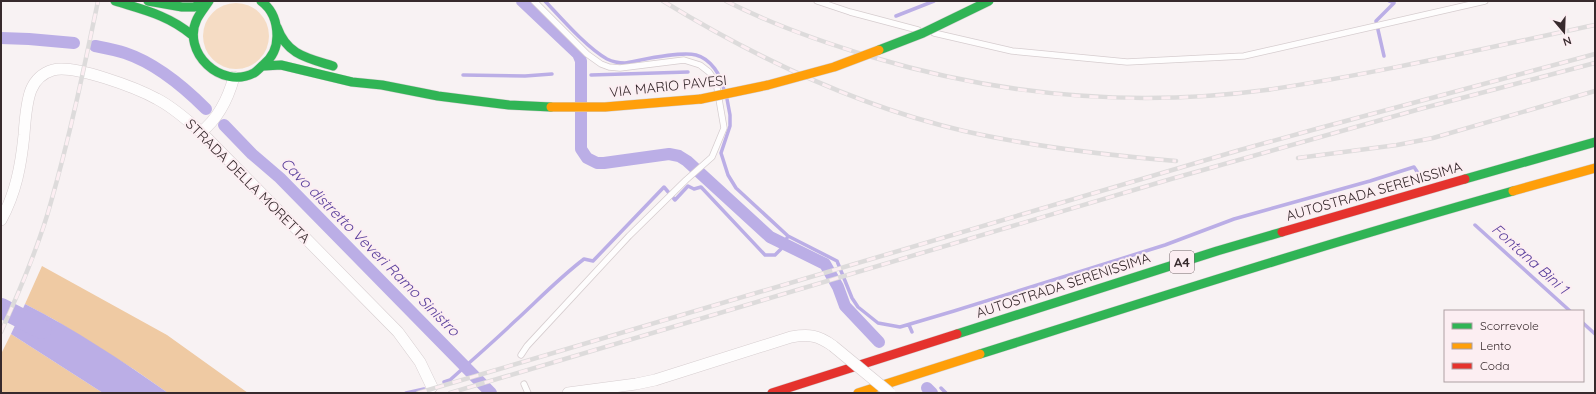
<svg xmlns="http://www.w3.org/2000/svg" width="1596" height="394" font-family="Quicksand,sans-serif">
  <style>
    .green { fill: #f5dcc4 }
    .forest { fill: #efcaa3 }
    .water { fill: #bbaee6 }
    .lines { fill: none; stroke-linecap: round; stroke-linejoin: round }
    .stream { stroke: #bbaee6; stroke-width: 3.5 }
    .canal { stroke: #bbaee6; stroke-width: 12 }
    .river { stroke: #bbaee6; stroke-width: 20 }
    .lane-casing { stroke: #d6cdcf; stroke-width: 7 }
    .street-casing { stroke: #d6cdcf; stroke-width: 12 }
    .fast-casing { stroke: #d5d0d1; stroke-width: 10 }
    .slow-casing { stroke: #d5d0d1; stroke-width: 10 }
    .jam-casing { stroke: #d5d0d1; stroke-width: 10 }
    .lane { stroke: #fefdfd; stroke-width: 5.5 }
    .street { stroke: #fefdfd; stroke-width: 11 }
    .fast { stroke: #30b455; stroke-width: 9 }
    .slow { stroke: #ff9f0a; stroke-width: 9 }
    .jam { stroke: #e5322d; stroke-width: 9 }
    .rail-casing { stroke: #dddbdb; stroke-width: 4.5 }
    .rail { stroke: #fceef2; stroke-width: 3; stroke-dasharray: 9; stroke-linecap: butt }
    .street-bridge-casing { stroke: #d6cdcf; stroke-width: 12; stroke-linecap: butt }
    .fast-bridge-casing { stroke: #d5d0d1; stroke-width: 10; stroke-linecap: butt }
    .slow-bridge-casing { stroke: #d5d0d1; stroke-width: 10; stroke-linecap: butt }
    .street-bridge { stroke: #fefdfd; stroke-width: 11 }
    .fast-bridge { stroke: #30b455; stroke-width: 9 }
    .slow-bridge { stroke: #ff9f0a; stroke-width: 9 }
    .labels { text-anchor: middle; stroke-width: 4; stroke-linejoin: round; paint-order: stroke }
    .shield { fill: #fceef2; stroke: #726568; stroke-width: 1 }
    .shield-label { font-size: 13px; font-weight: bold; fill: #372a2d }
    .street-label { font-size: 14px; fill: #372a2d; stroke: #fceef2 }
    .water-label { font-size: 15px; font-style: italic; fill: #593f9c; stroke: #fceef2 }
  </style>
  <rect width="100%" height="100%" fill="#f8f2f3"/>
  <path class="green" d="M203 36a33 33 0 1 1 66 0a33 33 0 1 1-66 0Z"/>
  <path class="forest" d="M42,266L167,335L248,393H168L135,370L55,320L25,304Z
    M11,334L103,393H1V354Z"/>
  <path class="water" d="M25,304C75,329 122,361 168,393H103L11,334Z"/>
  <g class="lines">
    <path class="stream" d="M545,1C561,18 587,48 607,59C613,62 618,63 625,63C642,60 680,51 696,55C711,59 721,75 724,90
      M896,16L934,1
      M1384,56L1376,21L1394,3L1389,1
      M463,75L525,76L552,74
      M591,75L688,72
      M727,99L730,115V126L721,153L728,175L736,188L788,236L837,261L852,298L858,307L878,323L900,327L954,311L1165,245L1234,219L1370,181L1414,167L1418,173
      M1475,225L1570,311
      M1583,323L1595,334
      M909,325L912,332
      M444,382L450,380C471,361 493,342 514,322C537,301 559,278 584,259L593,261L664,187L675,200L688,186L694,189L701,187L765,255H775L781,249L788,236
      M941,388L946,393
      M406,393L424,389"/>
    <path class="canal" d="M522,1L578,54L581,61V149L587,158L597,163H604L669,154L679,156L687,161L770,237L825,264L838,287L845,306L879,342
      M1,38L29,39L74,43
      M95,46C105,48 116,50 125,53C155,63 184,87 206,109
      M224,125L252,154L280,178L491,393
      M927,388L932,393"/>
    <path class="river" d="M1,308L42,329"/>
    <g class="lane-casing">
      <path id="lane" d="M817,1L850,12L918,30
        M934,33L1012,51L1127,62L1244,56L1485,1
        M521,355L527,346L629,236L686,180L712,157L724,128L716,82L709,72L700,65L684,60L620,68L609,67L601,64L587,54L534,1
        M524,384L528,393"/>
    </g>
    <g class="street-casing">
      <path id="street" d="M201,132C219,118 228,99 234,77
        M1,220C16,193 21,165 24,135C25,121 26,103 31,90C35,80 43,73 53,70C74,64 137,88 157,99C173,107 187,120 201,132L398,332L420,362L432,387
        M568,393L636,384L655,380L791,337C809,334 818,335 833,346"/>
    </g>
    <g class="fast-casing">
      <path id="fast" d="M115,1C144,10 168,15 192,35
        M148,1L182,7H194L208,1
        M209,1C205,7 200,13 197,19C181,52 221,90 254,73C257,71 260,68 263,65C272,58 277,48 277,36C277,22 272,9 261,1
        M277,27C287,55 307,58 333,66
        M264,66L281,65L352,82L382,85L438,96L509,105L551,107
        M1465,179L1595,142
        M957,334L1217,251L1282,232
        M980,354C1157,298 1334,241 1513,191"/>
    </g>
    <g class="slow-casing">
      <path id="slow" d="M551,107H605L701,99
        M1513,191L1595,168
        M858,393L980,354"/>
    </g>
    <g class="jam-casing">
      <path id="jam" d="M1282,232L1465,179
        M772,393L957,334"/>
    </g>
    <use href="#lane" class="lane"/>
    <use href="#street" class="street"/>
    <use href="#fast" class="fast"/>
    <use href="#slow" class="slow"/>
    <use href="#jam" class="jam"/>
    <g class="rail-casing">
      <path id="rail" d="M663,1C756,58 857,106 964,131C1034,147 1105,155 1176,161
        M726,1C773,25 822,42 872,57C1002,96 1131,108 1266,90C1376,74 1486,48 1595,25
        M1298,158L1397,145L1433,138L1595,91
        M1,332C20,290 39,246 51,202C70,136 84,68 98,1
        M418,393L1240,150L1316,129L1595,54
        M450,393L1171,179L1420,109L1595,63"/>
    </g>
    <use href="#rail" class="rail"/>
    <g class="street-bridge-casing">
      <path id="street-bridge" d="M833,346L890,393"/>
    </g>
    <g class="fast-bridge-casing">
      <path id="fast-bridge" d="M879,50L923,33L989,1"/>
    </g>
    <g class="slow-bridge-casing">
      <path id="slow-bridge" d="M701,99L768,85L834,67L879,50"/>
    </g>
    <use href="#street-bridge" class="street-bridge"/>
    <use href="#fast-bridge" class="fast-bridge"/>
    <use href="#slow-bridge" class="slow-bridge"/>
  </g>
  <g class="labels">
    <rect class="shield" x="1170" y="251" width="24" height="22" rx="3"/>
    <g class="shield-label">
      <text x="1182" y="267">A4</text>
    </g>
    <g class="street-label">
      <text transform="translate(668 86) rotate(-6)" y="5">VIA MARIO PAVESI</text>
      <text transform="translate(248 181) rotate(45)" y="5">STRADA DELLA MORETTA</text>
      <text transform="translate(1374 191) rotate(-16)" y="5">AUTOSTRADA SERENISSIMA</text>
      <text transform="translate(1063 285) rotate(-18)" y="5">AUTOSTRADA SERENISSIMA</text>
    </g>
    <g class="water-label">
      <text transform="translate(370 247) rotate(45)" y="5">Cavo distretto Veveri Ramo Sinistro</text>
      <text transform="translate(1530 259) rotate(42)" y="5">Fontana Bini 1</text>
    </g>
  </g>
  <rect width="1596" height="394" fill="none" stroke="#372a2d" stroke-width="4"/>
  <rect x="1444" y="310" width="140" height="72" fill="#fceef2" stroke="#ada0a3"/>
  <rect x="1452" y="323" width="20" height="6" fill="#30b455" stroke="#ada0a3"/>
  <text x="1480" y="330" font-size="12" fill="#372a2d">Scorrevole</text>
  <rect x="1452" y="343" width="20" height="6" fill="#ff9f0a" stroke="#ada0a3"/>
  <text x="1480" y="350" font-size="12" fill="#372a2d">Lento</text>
  <rect x="1452" y="363" width="20" height="6" fill="#e5322d" stroke="#ada0a3"/>
  <text x="1480" y="370" font-size="12" fill="#372a2d">Coda</text>
  <g transform="translate(1564 32) rotate(161)" stroke="#fceef2" stroke-width="3" paint-order="stroke">
  <path d="M0-3L7 15L0 10L-7 15Z" fill="#372a2d"/>
  <text y="-6" font-size="11" font-weight="bold" text-anchor="middle" fill="#372a2d">N</text>
  </g>
</svg>
